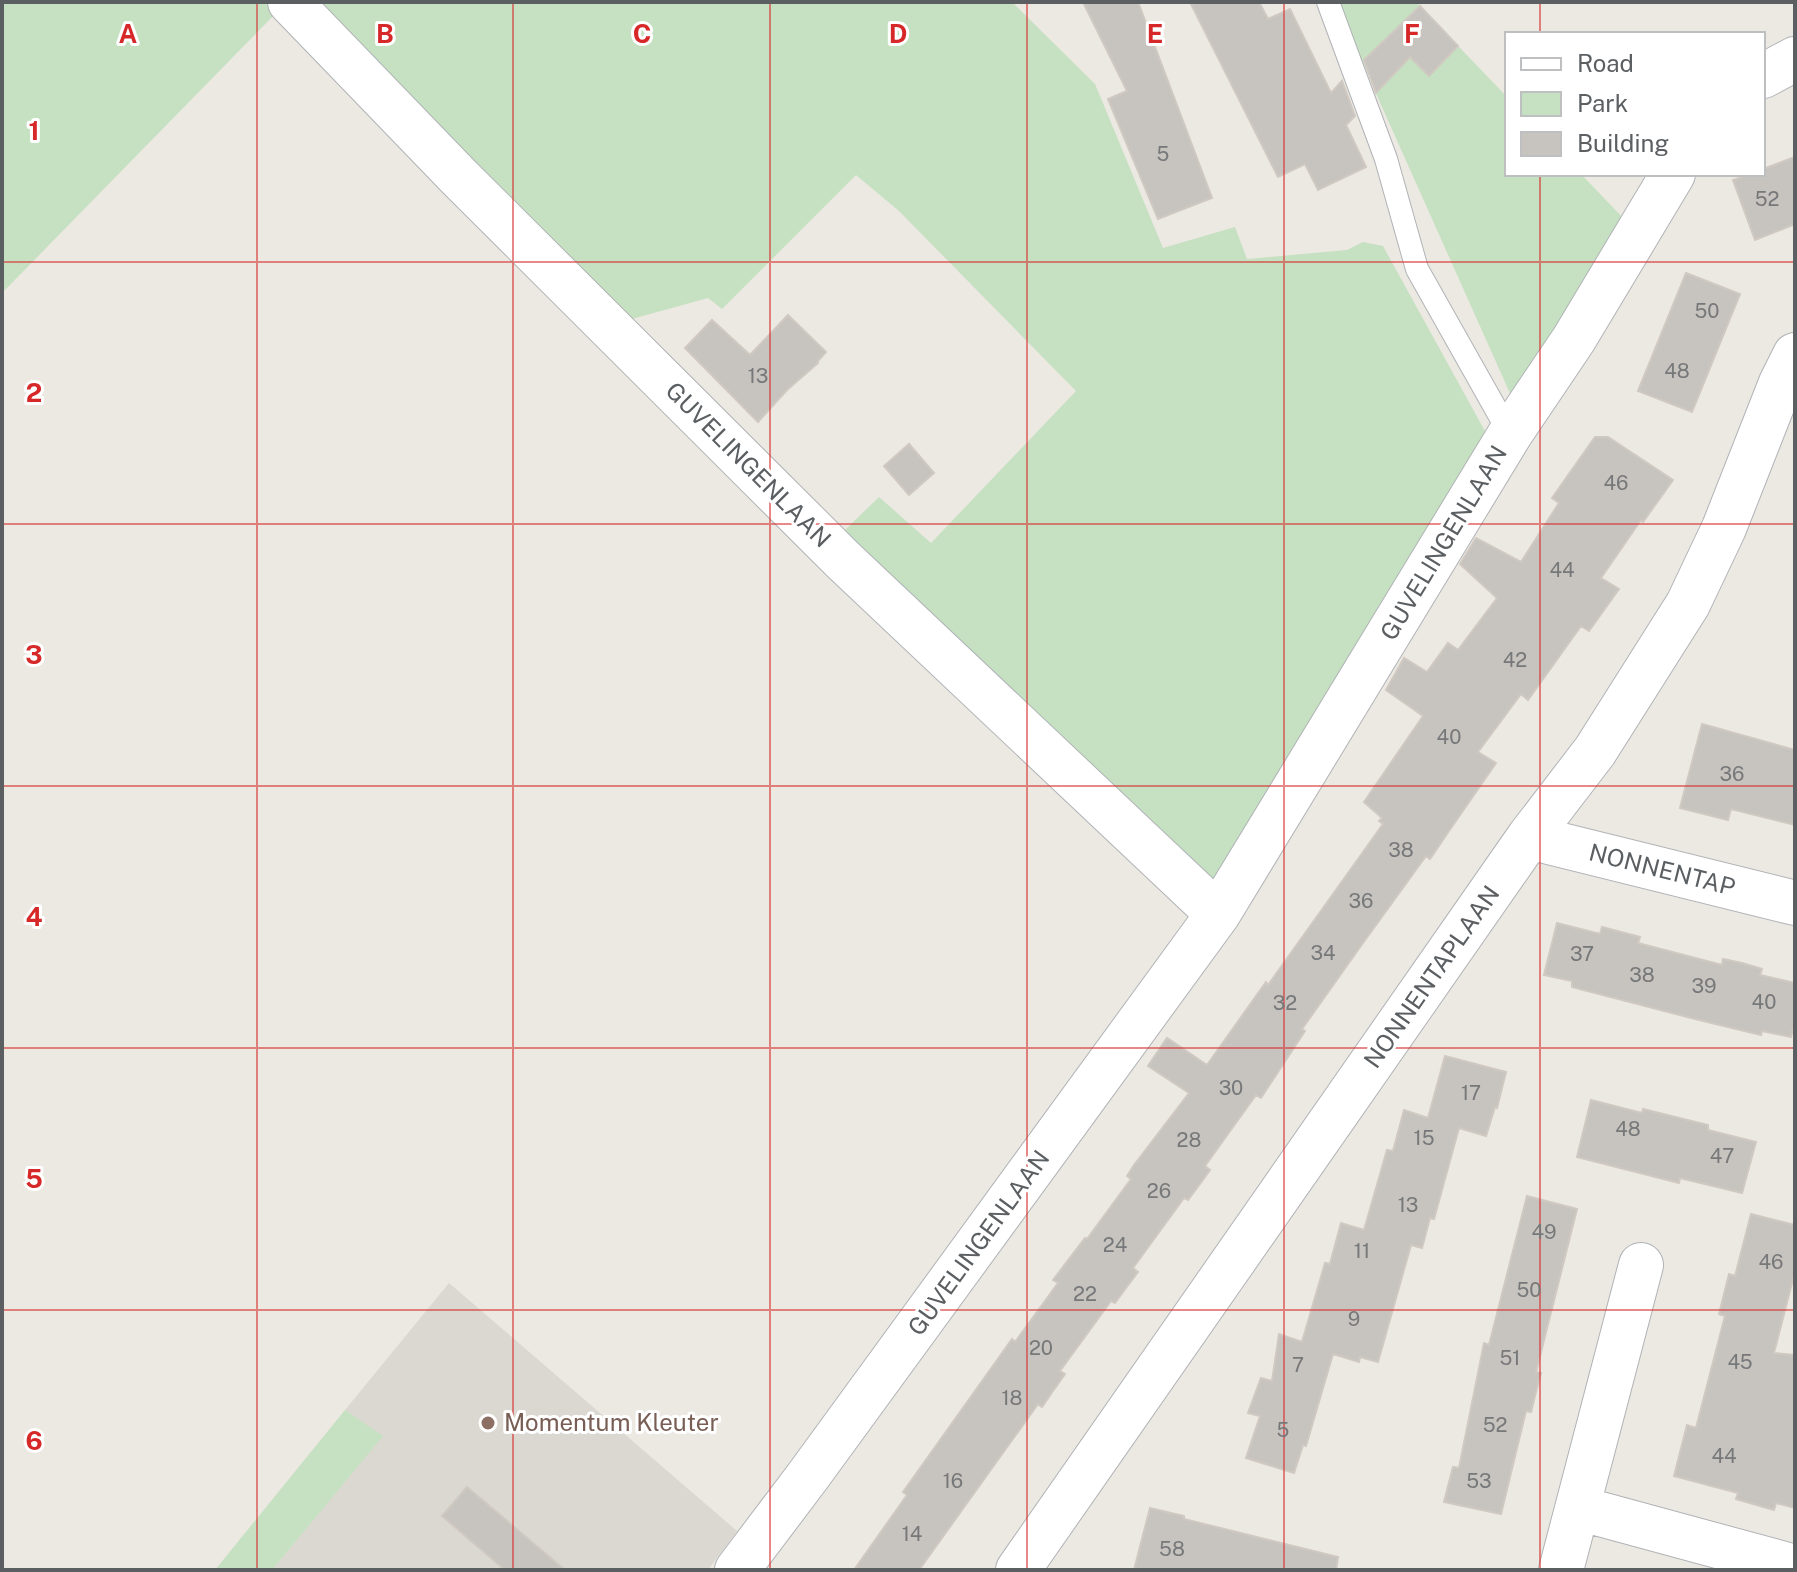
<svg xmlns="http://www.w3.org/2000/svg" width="1797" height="1572" font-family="'Public Sans',sans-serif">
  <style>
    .education { fill: #dbd8d1 }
    .green { fill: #c5e1c1 }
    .building { fill: #c7c3bf; stroke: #d0c9c2; stroke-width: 2 }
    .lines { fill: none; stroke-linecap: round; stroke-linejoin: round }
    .lane-casing { stroke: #b0b3b6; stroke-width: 24 }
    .street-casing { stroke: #b0b3b6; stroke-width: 46 }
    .lane { stroke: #fff; stroke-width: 22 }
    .street { stroke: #fff; stroke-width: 44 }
    .grid { fill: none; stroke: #d62828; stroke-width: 2; stroke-opacity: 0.55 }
    .education-dot { fill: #8d6e63; stroke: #fff; stroke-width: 3 }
    .labels { text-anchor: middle; stroke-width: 6; stroke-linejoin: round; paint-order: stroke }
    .number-label { font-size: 20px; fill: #767879 }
    .street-label { font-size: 24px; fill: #5b5f62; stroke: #fff }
    .education-label { font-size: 24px; fill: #785e54; stroke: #fff; text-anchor: start }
    .grid-label { font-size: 26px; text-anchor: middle; font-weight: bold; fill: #d62828; stroke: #fff; stroke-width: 6; stroke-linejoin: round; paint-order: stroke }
  </style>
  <rect width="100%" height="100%" fill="#ece8e2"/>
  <path class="education" d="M449,1283L737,1531L708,1570H272L382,1436L345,1410Z"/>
  <path class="green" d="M2,2H267L277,12L2,293Z
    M309,2H1012L1095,84L1163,248L1235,227L1247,259L1347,250L1363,242L1383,246L1486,433L1222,882L1207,883L844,531L879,497L931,543L1076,391L899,211L856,175L722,309L708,298L621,322Z
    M1338,2H1416L1507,97V174H1581L1624,219L1513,400L1378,98Z
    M345,1410L383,1436L272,1570H215Z"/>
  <path class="building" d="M1083,2H1138L1212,198L1158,219L1108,99L1127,91Z
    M1190,2H1259L1268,19L1290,9L1331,93L1342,81L1355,116L1346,125L1366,167L1318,190L1305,164L1278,177Z
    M1420,6L1458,46L1429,76L1410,57L1376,93L1364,60Z
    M1795,157V224L1755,240L1733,180L1750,174H1763V169Z
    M1686,273L1740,294L1692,412L1638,391Z
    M788,315L826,352L817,362L818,363L787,390L758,422L685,348L712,320L750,355Z
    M1595,437H1608L1673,480L1643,522L1641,520L1601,578L1619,589L1589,631L1581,626L1528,700L1521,694L1478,752L1496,763L1449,831L1430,859L1426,856L1363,943L1302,1029L1305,1031L1261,1098L1256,1095L1205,1166L1210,1170L1200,1184L1188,1200L1184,1198L1133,1268L1138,1272L1126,1288L1115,1303L1111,1301L1060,1371L1065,1374L1053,1391L1042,1407L1038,1404L919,1570H854L907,1495L903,1492L1012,1339L1015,1342L1058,1283L1053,1280L1085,1238L1087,1239L1131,1179L1127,1176L1134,1165L1189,1093L1148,1066L1167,1038L1207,1065L1266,982L1268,985L1383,824L1379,821L1382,818L1364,802L1423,716L1386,690L1404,658L1427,672L1448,643L1458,650L1497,598L1460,564L1476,538L1521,562L1559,503L1552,498Z
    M909,444L934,473L909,495L884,466Z
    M1702,724L1795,750V825L1731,809L1728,820L1680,808Z
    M1557,923L1600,934L1602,927L1640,937L1638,943L1722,965L1723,959L1742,963L1762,969L1760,975L1795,983V1020L1791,1037L1762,1031L1761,1035L1691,1018L1572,987V981L1544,975Z
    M1445,1056L1506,1072L1497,1108L1495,1107L1486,1136L1459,1128L1434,1219L1430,1218L1422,1248L1411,1245L1378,1362L1360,1357L1359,1362L1333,1354L1306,1446L1303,1445L1294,1473L1246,1458L1260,1416L1248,1413L1261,1378L1272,1381L1279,1334L1302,1342L1325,1263L1330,1264L1341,1223L1364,1230L1387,1150L1393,1151L1404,1110L1428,1118Z
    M1591,1100L1642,1113L1643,1109L1708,1125V1130L1756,1142L1742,1193L1680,1178L1679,1183L1577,1157Z
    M1527,1196L1577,1209L1536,1372L1541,1373L1536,1392L1531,1412L1526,1411L1501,1514L1444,1502L1453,1467L1459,1468L1484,1343L1489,1345Z
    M1751,1214L1795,1225V1271L1774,1353L1795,1355V1508L1776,1503L1774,1510L1736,1499L1738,1493L1674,1476L1687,1425L1696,1428L1725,1316L1719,1314L1729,1274L1735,1276Z
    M467,1487L565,1570H505L442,1516Z
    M1150,1508L1184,1516V1519L1338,1557L1336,1570H1134Z"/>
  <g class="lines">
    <g class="lane-casing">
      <path id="lane" d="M1328,2L1386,159L1417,269L1510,434"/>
    </g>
    <g class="street-casing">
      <path id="street" d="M290,2L458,176L843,560L1218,914
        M1763,76L1795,59
        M1529,837L1795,903
        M1578,1508L1795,1567
        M737,1570L808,1476L1218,914L1510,434L1574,339L1673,174
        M1018,1570L1529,837L1595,751L1688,604L1724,528L1781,383L1795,355
        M1561,1570L1641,1265"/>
    </g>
    <use href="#lane" class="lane"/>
    <use href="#street" class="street"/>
  </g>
  <path class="grid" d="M257,2V1570M513,2V1570M770,2V1570M1027,2V1570M1284,2V1570M1540,2V34M1540,174V1570M2,262H1795M2,524H1795M2,786H1795M2,1048H1795M2,1310H1795"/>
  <circle class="education-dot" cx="488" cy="1423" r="8"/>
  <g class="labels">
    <g class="number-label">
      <text x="1163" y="161">5</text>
      <text x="1767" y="206">52</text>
      <text x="1707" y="318">50</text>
      <text x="1677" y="378">48</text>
      <text x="758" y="383">13</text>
      <text x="1616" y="490">46</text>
      <text x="1562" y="577">44</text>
      <text x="1515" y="667">42</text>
      <text x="1449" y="744">40</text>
      <text x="1732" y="781">36</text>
      <text x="1401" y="857">38</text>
      <text x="1361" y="908">36</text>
      <text x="1323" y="960">34</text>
      <text x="1582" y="961">37</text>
      <text x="1642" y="982">38</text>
      <text x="1704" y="993">39</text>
      <text x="1764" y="1009">40</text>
      <text x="1285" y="1010">32</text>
      <text x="1231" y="1095">30</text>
      <text x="1471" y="1100">17</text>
      <text x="1628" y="1136">48</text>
      <text x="1424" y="1145">15</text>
      <text x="1189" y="1147">28</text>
      <text x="1722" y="1163">47</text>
      <text x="1159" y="1198">26</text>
      <text x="1408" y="1212">13</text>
      <text x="1544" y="1239">49</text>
      <text x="1115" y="1252">24</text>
      <text x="1362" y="1258">11</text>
      <text x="1771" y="1269">46</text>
      <text x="1529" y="1297">50</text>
      <text x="1085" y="1301">22</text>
      <text x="1354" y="1326">9</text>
      <text x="1041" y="1355">20</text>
      <text x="1510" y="1365">51</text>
      <text x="1740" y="1369">45</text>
      <text x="1298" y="1372">7</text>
      <text x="1012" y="1405">18</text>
      <text x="1495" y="1432">52</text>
      <text x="1283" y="1437">5</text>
      <text x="1724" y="1463">44</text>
      <text x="953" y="1488">16</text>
      <text x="1479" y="1488">53</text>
      <text x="912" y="1541">14</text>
      <text x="1172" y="1556">58</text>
    </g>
    <g class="street-label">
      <text transform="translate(748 465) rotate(45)" y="8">GUVELINGENLAAN</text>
      <text transform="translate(1444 543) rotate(-59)" y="8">GUVELINGENLAAN</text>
      <text transform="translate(1662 870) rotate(14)" y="8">NONNENTAP</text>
      <text transform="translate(1432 977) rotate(-55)" y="8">NONNENTAPLAAN</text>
      <text transform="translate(979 1243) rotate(-54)" y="8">GUVELINGENLAAN</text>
    </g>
    <g class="education-label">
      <text x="504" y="1431">Momentum Kleuter</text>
    </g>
  </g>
  <g class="grid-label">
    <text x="128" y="43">A</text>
    <text x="385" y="43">B</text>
    <text x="642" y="43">C</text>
    <text x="898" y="43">D</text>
    <text x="1155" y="43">E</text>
    <text x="1412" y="43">F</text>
    <text x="34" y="140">1</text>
    <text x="34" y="402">2</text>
    <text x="34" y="664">3</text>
    <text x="34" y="926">4</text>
    <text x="34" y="1188">5</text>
    <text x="34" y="1450">6</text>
  </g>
  <rect width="1797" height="1572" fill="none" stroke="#5b5f62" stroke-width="8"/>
  <rect x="1505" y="32" width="260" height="144" fill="#ffffff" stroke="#bdbfc0" stroke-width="2"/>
  <rect x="1521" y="58" width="40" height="12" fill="#ffffff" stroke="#bdbfc0" stroke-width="2"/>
  <text x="1577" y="72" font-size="24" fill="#5b5f62">Road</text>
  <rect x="1521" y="92" width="40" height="24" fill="#c5e1c1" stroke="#bdbfc0" stroke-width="2"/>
  <text x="1577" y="112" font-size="24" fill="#5b5f62">Park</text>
  <rect x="1521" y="132" width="40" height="24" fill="#c7c3bf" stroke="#bdbfc0" stroke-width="2"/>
  <text x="1577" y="152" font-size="24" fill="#5b5f62">Building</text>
</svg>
